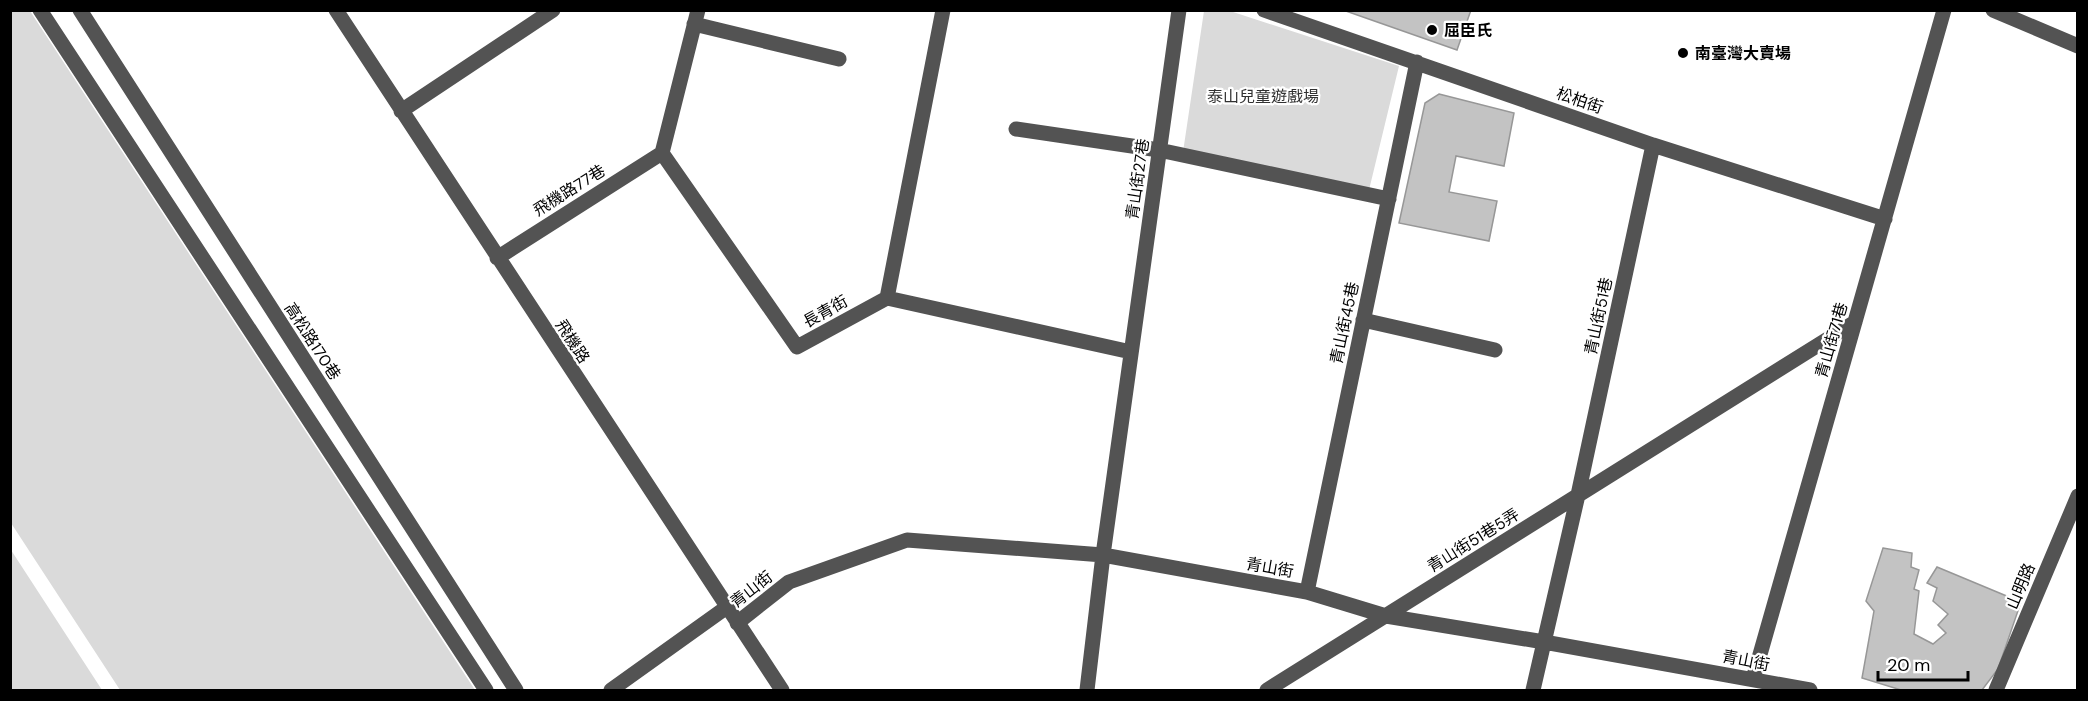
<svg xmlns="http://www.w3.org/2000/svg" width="2088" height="701" font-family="'DM Sans','Noto Sans TC',sans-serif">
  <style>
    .green { fill: #dadada }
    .building { fill: #c3c3c3; stroke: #979797; stroke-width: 1.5 }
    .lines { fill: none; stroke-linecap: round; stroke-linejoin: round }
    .minor { stroke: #535353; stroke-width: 15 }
    .poi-dot { fill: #000; stroke: #fff; stroke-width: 2 }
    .labels { text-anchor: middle; stroke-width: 4.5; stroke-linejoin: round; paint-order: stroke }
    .poi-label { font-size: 16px; font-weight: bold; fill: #000; stroke: #fff; text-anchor: start }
    .park-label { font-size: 16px; fill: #313131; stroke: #fff }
    .street-label { font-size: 16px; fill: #000; stroke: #fff }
  </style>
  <rect width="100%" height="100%" fill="#fff"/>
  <path class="green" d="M10,11H30L475,690H120L11,523Z
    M1204,11H1230L1399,66L1369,190L1183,152Z
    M11,550L102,690H11Z"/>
  <path class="building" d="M1343,10H1471L1457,50Z
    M1439,94L1514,113L1504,166L1456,156L1449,192L1497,201L1489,241L1399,223L1425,103Z
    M1883,548L1912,553L1911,567L1919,570L1914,589L1919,591L1914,634L1933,644L1946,633L1938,625L1948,614L1933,601L1937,588L1927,583L1937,567L2021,602L1998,669L1982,690H1901L1862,678L1874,611L1866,601Z"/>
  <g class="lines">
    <path class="minor" d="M40,10L486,690
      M80,10L516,690
      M336,10L782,690
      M698,10L662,153L797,347L887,298L943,10
      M1264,10L1653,145L1885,219
      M1993,10L2078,46
      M694,24L839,59
      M401,111L553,10
      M1016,129L1159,150L1389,199
      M497,258L662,153
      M887,298L1131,352
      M1363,320L1495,350
      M1307,592L1417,62
      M737,623L789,582L907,540L1103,555L1307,592L1386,616L1544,642L1810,690
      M1753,679L1944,10
      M611,690L727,607
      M1087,690L1103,555L1179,10
      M1267,690L1855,322
      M1533,690L1578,495L1653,145
      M1996,690L2078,496"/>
  </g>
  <g class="poi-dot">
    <circle cx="1432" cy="30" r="6"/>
    <circle cx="1683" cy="53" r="6"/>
  </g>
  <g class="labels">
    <g class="poi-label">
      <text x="1444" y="36">屈臣氏</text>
      <text x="1695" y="59">南臺灣大賣場</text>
    </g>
    <g class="park-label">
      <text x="1263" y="102">泰山兒童遊戲場</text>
    </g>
    <g class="street-label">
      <text transform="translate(1580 100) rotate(19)" y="6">松柏街</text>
      <text transform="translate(1137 179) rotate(-82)" y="6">青山街27巷</text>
      <text transform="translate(569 190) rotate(-32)" y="6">飛機路77巷</text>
      <text transform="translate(825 311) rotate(-29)" y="6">長青街</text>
      <text transform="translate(1598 316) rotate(-78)" y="6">青山街51巷</text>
      <text transform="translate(1344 323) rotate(-78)" y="6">青山街45巷</text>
      <text transform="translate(1831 340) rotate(-74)" y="6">青山街71巷</text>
      <text transform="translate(313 341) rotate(57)" y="6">高松路170巷</text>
      <text transform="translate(573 341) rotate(57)" y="6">飛機路</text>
      <text transform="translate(1473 540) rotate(-32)" y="6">青山街51巷5弄</text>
      <text transform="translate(1270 567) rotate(10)" y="6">青山街</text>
      <text transform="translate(2020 586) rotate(-67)" y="6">山明路</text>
      <text transform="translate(751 589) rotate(-38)" y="6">青山街</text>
      <text transform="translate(1746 660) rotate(11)" y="6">青山街</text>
    </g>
  </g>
  <rect width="2088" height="701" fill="none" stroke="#000000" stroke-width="24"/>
  <path d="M1878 671v9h90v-9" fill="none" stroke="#000000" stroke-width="3"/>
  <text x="1887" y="671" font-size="18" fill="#000000" stroke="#ffffff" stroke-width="4.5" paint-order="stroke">20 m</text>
</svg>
